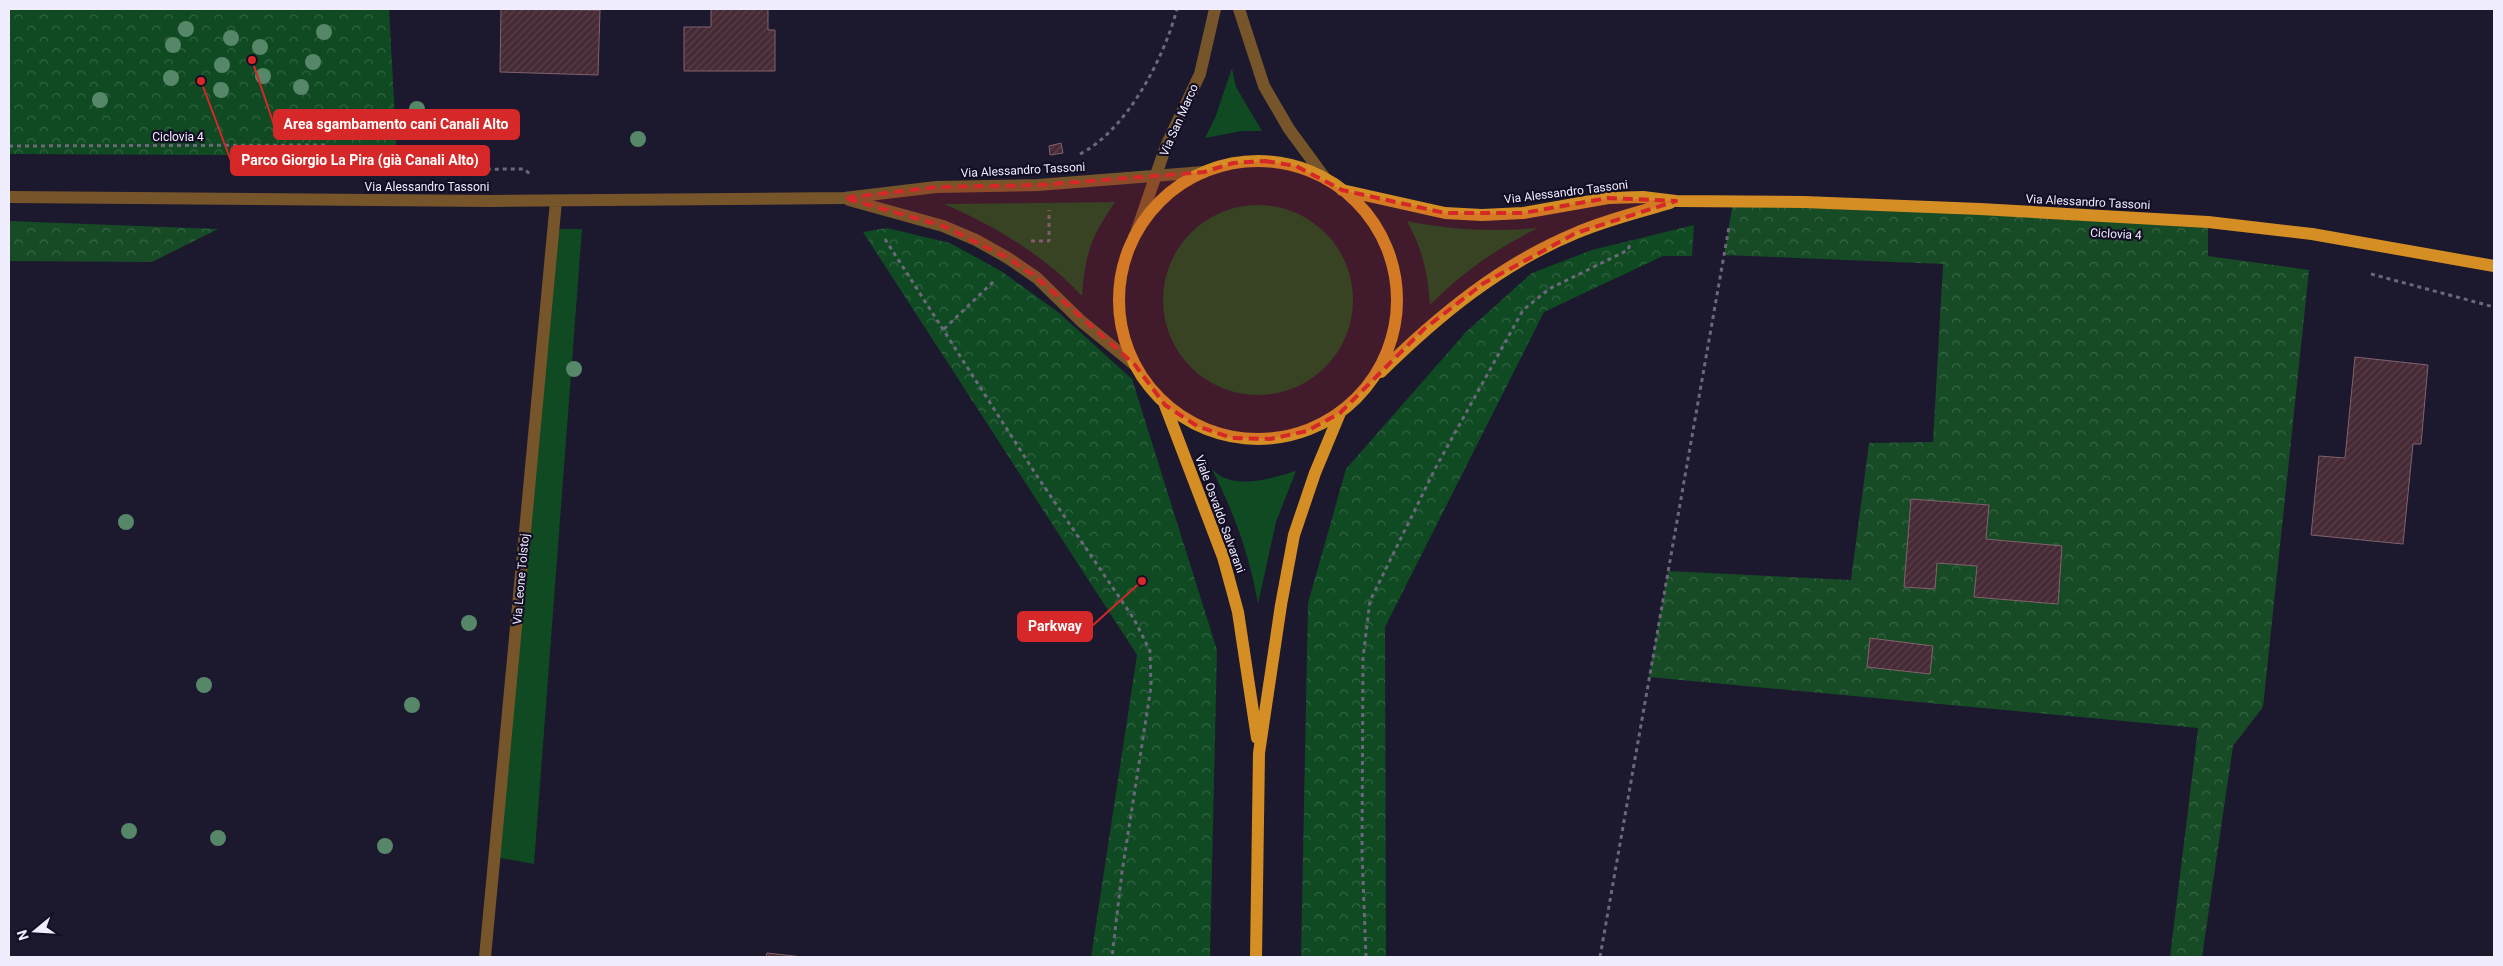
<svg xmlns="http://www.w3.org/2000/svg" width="2503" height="966" font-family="Roboto,sans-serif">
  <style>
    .grass { fill: #0f4a22 }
    .forest { fill: url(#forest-crowns) }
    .park { fill: url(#park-crowns) }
    .building { fill: url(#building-hatch); stroke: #81626d }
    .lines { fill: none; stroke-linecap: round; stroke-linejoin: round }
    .path { stroke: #6c687c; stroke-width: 3; stroke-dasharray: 4 4; stroke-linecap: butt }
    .minor { stroke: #77552a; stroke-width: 12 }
    .major { stroke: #d48e24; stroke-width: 12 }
    .tree { fill: #568769 }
    .marked { fill: #d62828; fill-opacity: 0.2; stroke: #d62828; stroke-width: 4; stroke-dasharray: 10 6; stroke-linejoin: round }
    .labels { text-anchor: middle; stroke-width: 4.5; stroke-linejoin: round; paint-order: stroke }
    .street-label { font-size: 12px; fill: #efedfe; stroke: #130e24 }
    .leader { fill: none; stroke: #d62828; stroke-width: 2 }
    .callout-dot { fill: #d62828; stroke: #130e24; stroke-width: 2 }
    .callout { fill: #d62828; stroke: #d62828; stroke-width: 2 }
    .callout-label { font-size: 14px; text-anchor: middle; font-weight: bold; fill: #fff }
  </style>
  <defs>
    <pattern id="forest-crowns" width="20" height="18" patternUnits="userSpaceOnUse" patternTransform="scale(1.25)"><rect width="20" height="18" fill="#164b25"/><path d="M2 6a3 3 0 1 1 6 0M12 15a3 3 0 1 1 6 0" fill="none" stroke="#386546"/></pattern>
    <pattern id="park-crowns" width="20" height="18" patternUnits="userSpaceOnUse" patternTransform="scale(1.25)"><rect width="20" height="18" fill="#0f4a22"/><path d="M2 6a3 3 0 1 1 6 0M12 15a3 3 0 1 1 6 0" fill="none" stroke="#326443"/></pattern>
    <pattern id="building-hatch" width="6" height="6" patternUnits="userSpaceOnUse" patternTransform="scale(1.25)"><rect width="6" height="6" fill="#462b36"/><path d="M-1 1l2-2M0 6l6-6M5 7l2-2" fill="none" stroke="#58404a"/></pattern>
  </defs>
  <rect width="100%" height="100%" fill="#1c182e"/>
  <path class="grass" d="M1232,68L1236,87L1262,131H1242L1205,138L1215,118Z
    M1115,202C1091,237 1085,254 1082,296C1044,255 995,226 944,204Z
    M1163 300a95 95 0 1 1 190 0a95 95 0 1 1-190 0Z
    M1407,221C1451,230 1494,232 1538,228C1496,249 1464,271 1430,305C1428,274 1422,248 1407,221Z
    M553,229H582L534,864L495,857Z
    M1212,469C1216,472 1220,477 1225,478C1247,487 1275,477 1296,471L1276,522L1258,604C1250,556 1234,513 1212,469Z"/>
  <path class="forest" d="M1733,202L2208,222V256L2309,270L2263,707L2233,746L2202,957H2170L2198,728L1649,677L1668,571L1851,580L1869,443L1933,442L1943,264L1724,255Z
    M9,221L218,229L152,262L9,261Z"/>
  <path class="park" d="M9,9H389L397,156L9,154Z
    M1694,225L1692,256H1663L1544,312L1385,627L1386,957H1301L1308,603L1346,469L1466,332L1532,273L1592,250Z
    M887,228L950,243L1001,271L1058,312L1132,379L1217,650L1210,957H1091L1137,655L863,232Z"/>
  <path class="building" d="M501,9L600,10L598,75L500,72Z
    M711,9H768V30H775V71H684V27H711Z
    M1061,143L1063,153L1050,155L1049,146Z
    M2355,357L2428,365L2421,444H2413L2403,544L2311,535L2319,456L2345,458Z
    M1911,499L1989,505L1986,539L2062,546L2058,604L1974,597L1977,566L1937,563L1935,589L1904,587Z
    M1870,638L1933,646L1930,674L1867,667Z
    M767,953L803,957H766Z"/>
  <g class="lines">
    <path class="path" d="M9,146L327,145L335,170L524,169L530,174
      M1080,154C1127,130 1164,58 1177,9
      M885,239L1037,476L1134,619L1150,651L1151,687L1122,872L1112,957
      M1031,241H1049V210
      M2371,274L2494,307
      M944,329L994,281
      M1366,957L1362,853L1363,658L1370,601L1436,467L1523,310L1549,289L1628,250L1631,241
      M1600,957L1729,227"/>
    <path class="minor" d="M1239,9L1264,86L1289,129L1325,178
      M9,197L491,201L844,198L936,187L1038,185L1204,172
      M849,200L943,226L976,240L1008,258L1037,278L1081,321L1135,365
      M1137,230L1166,146L1200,74L1215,9
      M485,957L556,201"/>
    <path class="major" d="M1119 300a139 139 0 1 1 278 0a139 139 0 1 1-278 0Z
      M1342,190L1445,213L1482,215L1523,213L1608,198L1643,197L1676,201L1804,202L1980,209L2208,222L2312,234L2494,266
      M1381,372C1439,315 1501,264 1576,233C1606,220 1639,212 1670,203
      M1165,405L1223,557L1238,612L1257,738
      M1256,957L1259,753L1281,605L1294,535L1315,473L1340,413"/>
  </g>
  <g class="tree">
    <circle cx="186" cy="29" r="8"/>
    <circle cx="324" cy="32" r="8"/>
    <circle cx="231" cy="38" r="8"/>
    <circle cx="173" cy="45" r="8"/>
    <circle cx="260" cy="47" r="8"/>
    <circle cx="313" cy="62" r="8"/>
    <circle cx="222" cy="65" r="8"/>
    <circle cx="263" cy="76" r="8"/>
    <circle cx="171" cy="78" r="8"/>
    <circle cx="301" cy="87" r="8"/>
    <circle cx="221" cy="90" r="8"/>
    <circle cx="100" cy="100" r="8"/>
    <circle cx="417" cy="109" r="8"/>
    <circle cx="638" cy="139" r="8"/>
    <circle cx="574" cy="369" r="8"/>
    <circle cx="126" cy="522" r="8"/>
    <circle cx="469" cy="623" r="8"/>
    <circle cx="204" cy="685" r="8"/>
    <circle cx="412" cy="705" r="8"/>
    <circle cx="129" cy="831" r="8"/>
    <circle cx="218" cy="838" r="8"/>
    <circle cx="385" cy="846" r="8"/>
  </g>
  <path class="marked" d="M1265,161L1296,166L1342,190L1445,213H1523L1608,198L1676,201L1576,233L1484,283L1424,329L1340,413L1307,431L1270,439L1232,438L1197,426L1165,405L1135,365L1037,278L1008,258L943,226L844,198L936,187L1038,185L1204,172L1233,163Z"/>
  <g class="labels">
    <g class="street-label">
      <text transform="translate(1179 120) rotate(-66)" y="4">Via San Marco</text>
      <text x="178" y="141">Ciclovia 4</text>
      <text transform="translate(1023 170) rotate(-3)" y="4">Via Alessandro Tassoni</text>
      <text x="427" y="191">Via Alessandro Tassoni</text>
      <text transform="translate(1566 192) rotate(-7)" y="4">Via Alessandro Tassoni</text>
      <text transform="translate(2088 202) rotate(3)" y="4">Via Alessandro Tassoni</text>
      <text transform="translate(2116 234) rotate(3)" y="4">Ciclovia 4</text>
      <text transform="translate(1220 514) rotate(70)" y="4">Viale Osvaldo Salvarani</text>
      <text transform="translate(521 579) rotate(-85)" y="4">Via Leone Tolstoj</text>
    </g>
  </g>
  <path class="leader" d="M252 60L274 125M201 81L231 161M1142 581L1092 626"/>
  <g class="callout-dot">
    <circle cx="252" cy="60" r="5"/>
    <circle cx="201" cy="81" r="5"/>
    <circle cx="1142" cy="581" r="5"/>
  </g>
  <g class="callout">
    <rect x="274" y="110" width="245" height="29" rx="5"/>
    <rect x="231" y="146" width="258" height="29" rx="5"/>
    <rect x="1018" y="612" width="74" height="29" rx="5"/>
  </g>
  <g class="callout-label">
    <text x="396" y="129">Area sgambamento cani Canali Alto</text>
    <text x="360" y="165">Parco Giorgio La Pira (già Canali Alto)</text>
    <text x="1055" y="631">Parkway</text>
  </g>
  <rect width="2503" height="966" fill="none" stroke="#efedfe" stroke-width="20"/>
  <g transform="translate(35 931) rotate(252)" stroke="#130e24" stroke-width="4" paint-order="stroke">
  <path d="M0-4L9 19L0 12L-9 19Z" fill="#efedfe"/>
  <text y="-8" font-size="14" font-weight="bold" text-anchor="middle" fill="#efedfe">N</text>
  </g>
</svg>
